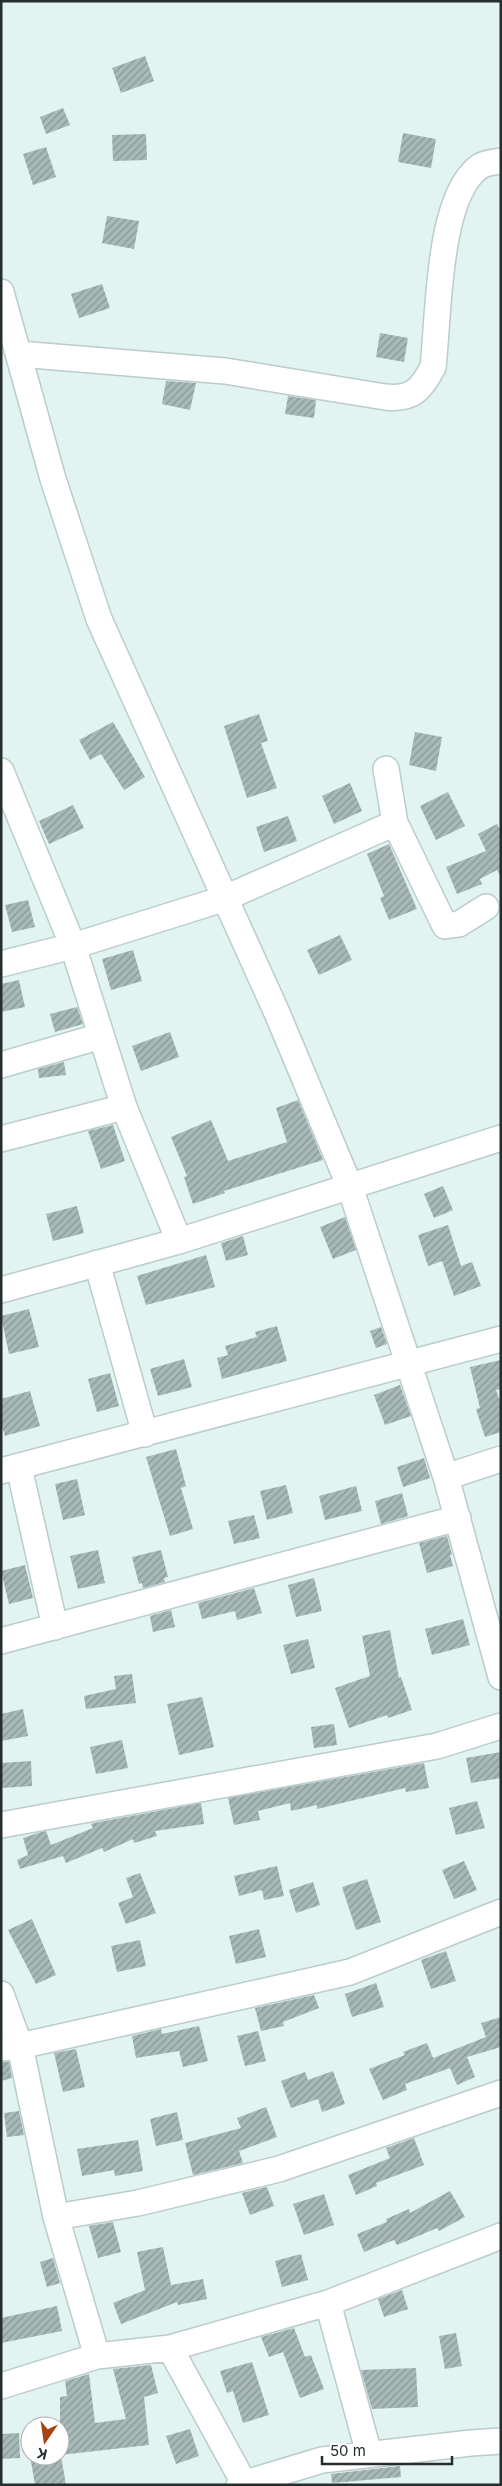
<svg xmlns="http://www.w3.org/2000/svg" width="502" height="2486" font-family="Inter,sans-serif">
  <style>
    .building { fill: url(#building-hatch) }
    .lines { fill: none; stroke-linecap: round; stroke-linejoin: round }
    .minor-casing { stroke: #bacccb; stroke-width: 28 }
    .minor { stroke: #fff; stroke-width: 25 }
  </style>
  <defs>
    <pattern id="building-hatch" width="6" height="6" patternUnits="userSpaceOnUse" patternTransform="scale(1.25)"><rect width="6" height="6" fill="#a7b9b8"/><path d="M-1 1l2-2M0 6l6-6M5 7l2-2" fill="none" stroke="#889796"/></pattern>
  </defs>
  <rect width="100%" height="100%" fill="#e1f4f2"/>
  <path class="building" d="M145,56L154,81L121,93L112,68Z
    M63,108L70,125L46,134L40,117Z
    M403,133L436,139L431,168L398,162Z
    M146,134L147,160L113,161L112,135Z
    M46,147L56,177L33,185L23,154Z
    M107,216L139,221L134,249L102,243Z
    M102,284L110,308L79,318L71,294Z
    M380,333L408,338L404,362L376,357Z
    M166,381L196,383L190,410L162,404Z
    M288,396L316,400L314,418L285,414Z
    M259,714L268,741L261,743L277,788L247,798L224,726Z
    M113,722L145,777L124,790L101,754L90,760L79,740Z
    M415,732L442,737L436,771L409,765Z
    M350,783L362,811L334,824L322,796Z
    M448,792L465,826L436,840L420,806Z
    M73,805L84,828L49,844L39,821Z
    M288,816L297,841L264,852L256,827Z
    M497,824L501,831V877L497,870L480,879L482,884L457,894L446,867L486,851L478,834Z
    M389,844L417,909L389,920L380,898L384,896L367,854Z
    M28,900L35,927L12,932L5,905Z
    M340,935L352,960L319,975L307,950Z
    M133,950L142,981L111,990L102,959Z
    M19,980L25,1007L1,1012V984Z
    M77,1007L83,1024L55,1032L50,1014Z
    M170,1032L179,1057L141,1071L132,1046Z
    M64,1062L66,1075L39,1078L38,1069Z
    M298,1100L323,1160L224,1191L225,1193L193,1204L184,1177L187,1176L171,1137L211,1120L228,1161L287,1142L276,1108Z
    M113,1125L125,1161L101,1169L88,1131Z
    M443,1186L453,1210L434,1218L424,1194Z
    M77,1206L84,1233L53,1241L46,1214Z
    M345,1217L356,1250L333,1259L320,1227Z
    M448,1225L461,1266L472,1262L481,1286L454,1296L442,1261L428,1266L418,1235Z
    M243,1236L248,1255L226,1261L221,1243Z
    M206,1255L215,1287L146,1305L137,1276Z
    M29,1309L39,1347L9,1354L1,1316Z
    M277,1326L287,1361L222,1379L217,1358L228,1355L225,1346L257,1337L255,1332Z
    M381,1327L387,1344L376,1348L370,1331Z
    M184,1359L192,1387L158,1396L150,1369Z
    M501,1360V1389L496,1390L501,1404V1432L485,1437L476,1409L480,1408L470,1367Z
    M110,1373L119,1406L97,1412L88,1379Z
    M400,1385L411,1416L385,1425L374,1395Z
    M30,1391L40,1426L5,1436L1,1423V1399Z
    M176,1449L186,1486L181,1488L193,1529L170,1536L146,1457Z
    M424,1458L430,1478L403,1487L397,1467Z
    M77,1479L85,1515L63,1520L55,1484Z
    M286,1485L293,1513L267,1520L260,1491Z
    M356,1486L362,1511L325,1520L319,1496Z
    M402,1493L408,1516L381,1524L375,1501Z
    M254,1515L260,1538L234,1544L228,1521Z
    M447,1536L452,1555H450L453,1566L427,1573L419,1543Z
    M98,1550L105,1583L78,1589L70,1556Z
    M161,1550L168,1577L164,1578L165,1582L143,1588L142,1583L139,1584L132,1557Z
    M25,1565L33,1598L9,1604L1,1571Z
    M314,1578L322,1611L296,1617L288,1585Z
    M254,1588L262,1613L237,1620L235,1611L202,1619L198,1603Z
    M171,1610L175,1627L153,1632L150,1616Z
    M463,1619L470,1645L432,1655L425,1629Z
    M390,1630L399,1678L401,1677L412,1710L388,1718L387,1715L349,1728L335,1688L370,1676L362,1636Z
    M308,1639L315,1668L291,1674L283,1645Z
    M132,1674L136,1703L86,1709L84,1696L116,1689L114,1676Z
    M202,1697L214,1747L179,1755L167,1704Z
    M23,1709L28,1736L1,1741V1714Z
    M334,1724L337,1745L314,1748L311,1727Z
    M122,1740L128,1768L96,1774L90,1747Z
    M501,1752V1778L471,1783L466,1758Z
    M31,1761L32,1786L1,1788V1763Z
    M424,1763L429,1788L406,1792L405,1788L317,1809V1805L291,1811L290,1803L258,1811L260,1820L234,1825L228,1798Z
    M477,1801L485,1828L456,1835L449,1808Z
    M201,1803L204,1824L155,1831L157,1836L134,1843L133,1839L104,1852L102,1848L66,1863L63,1856L20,1869L17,1860L28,1855L23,1838L41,1832L46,1831L51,1845L93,1828L91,1824L94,1823Z
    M464,1861L477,1890L454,1899L442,1870Z
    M277,1866L284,1896L264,1900L262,1890L239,1896L234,1876Z
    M140,1873L156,1913L126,1924L118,1903L133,1897L126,1878Z
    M367,1879L381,1922L356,1930L342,1887Z
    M313,1882L320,1905L296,1913L289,1890Z
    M32,1919L56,1975L36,1984L8,1930Z
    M259,1929L266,1957L236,1964L229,1936Z
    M140,1940L146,1966L117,1972L111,1946Z
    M446,1951L456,1981L431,1989L421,1960Z
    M376,1983L384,2007L352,2017L345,1994Z
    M314,1995L319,2008L283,2022L284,2026L261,2031L255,2008Z
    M501,2017V2047L467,2057L475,2077L457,2085L450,2068L405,2084L407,2090L383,2100L369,2069L405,2055L403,2052L427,2043L433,2058L486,2037L481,2023Z
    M199,2026L208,2061L183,2067L179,2051L136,2058L132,2036L161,2029L162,2034Z
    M258,2031L266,2061L245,2066L237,2036Z
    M76,2049L85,2087L63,2092L54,2053Z
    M1,2062H9L12,2078L1,2081Z
    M333,2071L345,2104L322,2112L318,2099L291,2108L281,2081L305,2072L308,2080Z
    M266,2107L277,2137L239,2151L243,2163L193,2175L185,2143L241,2128L237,2118Z
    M19,2111L24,2135L7,2137L4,2113Z
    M177,2112L183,2140L156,2146L150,2119Z
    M414,2138L424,2165L376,2183L377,2186L356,2195L348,2175L390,2158L386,2148Z
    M138,2140L143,2171L115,2176L114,2170L82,2176L77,2149Z
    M267,2187L274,2206L250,2215L242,2193Z
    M450,2191L465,2217L439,2231L437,2228L397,2245L394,2240L364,2252L357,2234L387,2222L386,2219L409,2209L410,2213Z
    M324,2194L334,2225L304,2235L293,2204Z
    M113,2222L121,2252L98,2258L89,2226Z
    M163,2247L171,2285L203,2279L207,2299L178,2305L177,2302L121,2324L113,2303L145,2290L137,2252Z
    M301,2254L308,2280L282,2287L275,2261Z
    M53,2258L60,2283L47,2287L40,2262Z
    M402,2290L408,2309L384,2317L378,2299Z
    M57,2306L62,2331L1,2343V2318Z
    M294,2328L305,2357L311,2355L324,2389L300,2398L283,2352L269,2357L261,2337Z
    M456,2333L462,2366L445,2369L439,2336Z
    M252,2362L269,2415L243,2423L233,2391L227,2393L220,2371Z
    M151,2365L158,2393L144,2397L149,2445L60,2455V2397L67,2396L65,2381L89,2374L95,2423L126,2419L113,2369Z
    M416,2368L418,2407L372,2409L361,2370Z
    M190,2429L199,2456L176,2464L166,2436Z
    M19,2433L20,2458L1,2459V2434Z
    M30,2456H61L66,2485H35Z
    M400,2466L401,2477L332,2483L331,2474Z"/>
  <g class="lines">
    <g class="minor-casing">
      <path id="minor" d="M1,292L53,479L99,619L277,1013L350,1187L446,1477L501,1677
        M19,354L225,371L385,397C412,400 421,390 433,367C439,316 437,198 479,167C484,163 494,162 501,161
        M386,769L395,823L445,926L459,924L486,907
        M1,771L73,946L124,1107L179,1241
        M1,964L73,946L223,899L395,823
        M1,1065L101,1036
        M1,1139L124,1107
        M97,1263L145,1434
        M1,1290L179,1241L501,1138
        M19,1467L55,1627
        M1,1471L501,1339
        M446,1477L501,1459
        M1,1641L458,1518
        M1,1825L437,1746L501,1726
        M1,1994L20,2046L56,2217L97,2356
        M1,2048L20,2046L350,1972L501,1912
        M56,2217L138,2203L279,2169L501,2093
        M328,2303L369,2454
        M170,2348L244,2483
        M1,2386L97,2356L170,2348L328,2303L501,2236
        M239,2485L322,2460L471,2443L501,2441"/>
    </g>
    <use href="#minor" class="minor"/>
  </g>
  <rect width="502" height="2486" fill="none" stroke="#262d2d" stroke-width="5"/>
  <g transform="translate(45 2441) rotate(193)"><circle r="24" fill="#ffffff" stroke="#a8abab"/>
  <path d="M0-4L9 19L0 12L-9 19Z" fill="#a74311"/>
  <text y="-8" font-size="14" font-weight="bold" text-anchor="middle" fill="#262d2d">K</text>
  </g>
  <path d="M322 2456v8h130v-8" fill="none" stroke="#262d2d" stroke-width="2.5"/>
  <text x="330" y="2456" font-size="15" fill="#262d2d" stroke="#ffffff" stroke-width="4" paint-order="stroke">50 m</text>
</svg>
